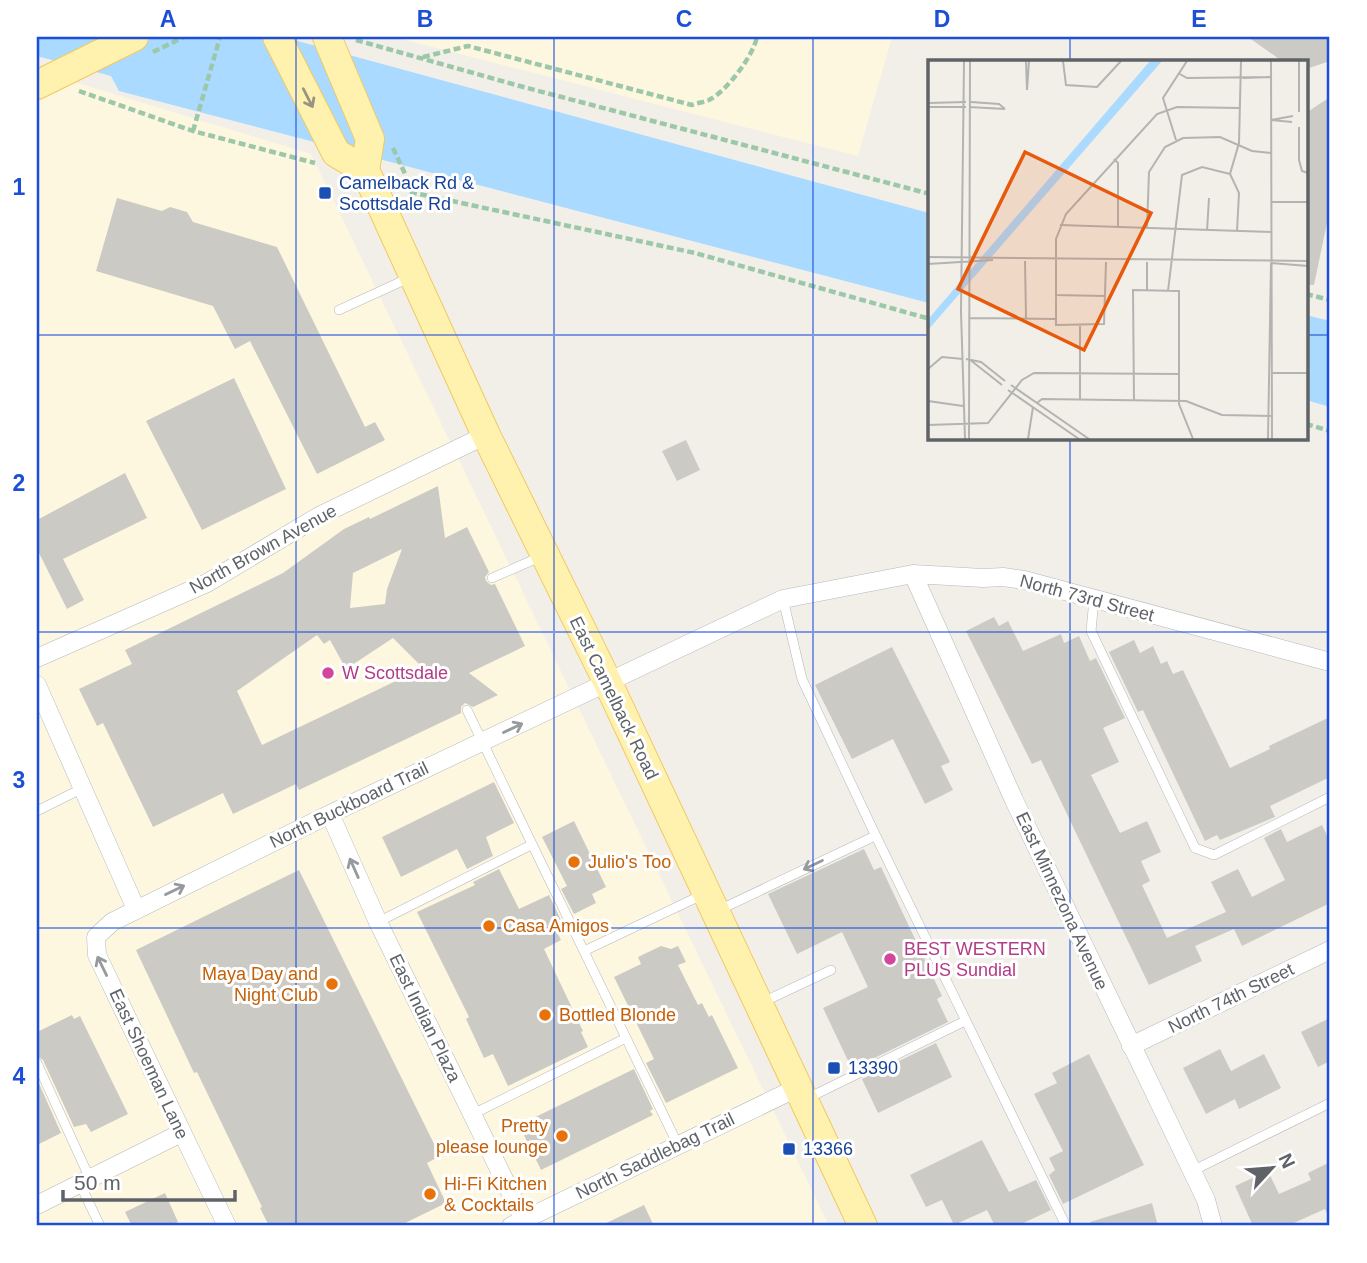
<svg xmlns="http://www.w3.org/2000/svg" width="1367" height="1263" font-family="Helvetica,sans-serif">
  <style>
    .commercial { fill: #fef7e0 }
    .water { fill: #aadaff }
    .building { fill: #cccac5; fill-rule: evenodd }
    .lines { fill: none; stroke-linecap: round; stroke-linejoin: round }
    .service-casing { stroke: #b5b8bc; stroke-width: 10 }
    .minor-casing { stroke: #b5b8bc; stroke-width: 19 }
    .primary-casing { stroke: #f2c960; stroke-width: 30 }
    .path { stroke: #9cc7a9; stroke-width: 4.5; stroke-dasharray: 7 3.5; stroke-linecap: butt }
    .service { stroke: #fff; stroke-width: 9 }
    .minor { stroke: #fff; stroke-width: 18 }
    .primary { stroke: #fff2af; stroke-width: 28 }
    .oneway { stroke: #979581 }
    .oneway2 { stroke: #979a9d }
    .grid { fill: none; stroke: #1d4ed8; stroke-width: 2; stroke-opacity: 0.55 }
    .transit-dot { fill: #1a4fb4; stroke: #fff; stroke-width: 2.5 }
    .hotel-dot { fill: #d1479c; stroke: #fff; stroke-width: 2.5 }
    .food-dot { fill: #e8710a; stroke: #fff; stroke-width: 2.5 }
    .labels { text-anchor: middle; stroke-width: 6; stroke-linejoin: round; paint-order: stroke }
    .transit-label { font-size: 18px; fill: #164399; stroke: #fff; text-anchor: start }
    .street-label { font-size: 18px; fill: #5f6368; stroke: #fff }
    .hotel-label { font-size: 18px; fill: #b23c85; stroke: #fff; text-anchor: start }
    .food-label { font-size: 18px; fill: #c56008; stroke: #fff; text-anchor: start }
    .inset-road { fill: none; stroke: #b3b3b1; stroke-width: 2 }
    .view { fill: #e8590c; fill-opacity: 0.15; stroke: #e8590c; stroke-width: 3.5 }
    .inset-edge { fill: none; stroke: #5f6368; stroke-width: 3.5 }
    .neatline { fill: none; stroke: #1d4ed8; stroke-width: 2.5 }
    .grid-label { font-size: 23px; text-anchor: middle; font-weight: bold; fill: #1d4ed8 }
  </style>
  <rect width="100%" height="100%" fill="#f1efe8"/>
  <path class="commercial" d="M394,37H892L858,156Z
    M74,82L311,154L829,1226H37V101Z"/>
  <path class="water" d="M37,37H283L929,213V303L119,91L111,76L37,56Z
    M1306,315L1330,321V407L1306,400Z"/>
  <path class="building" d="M1248,37H1330V61L1306,69V61H1282Z
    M1330,97V219L1328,218L1314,285H1306V113Z
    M117,198L162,211L170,207L187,212L193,222L277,247L365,427L375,422L385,440L317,474L250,341L235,349L213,306L96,271Z
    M234,378L286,489L202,530L146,421Z
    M686,440L700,470L677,481L662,451Z
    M125,473L147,518L63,559L84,600L67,609L37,549V520Z
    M438,486L445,538L467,527L489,572L485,577L486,581L491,585L495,584L525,646L469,673L498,695L473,707L465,703L461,707V713L299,790L296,784L233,814L223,793L153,827L103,723L97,726L79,689L132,664L125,650L283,573L344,529L369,517L370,519ZM402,549L387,589L385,604L350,608L353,573ZM317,635L324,644L330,640L346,669L393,638L423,668L262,745L237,691Z
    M994,617L999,626L1008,621L1023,651L1061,634L1064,643L1079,636L1090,661L1096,658L1125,718L1103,728L1119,762L1091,775L1120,833L1147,821L1161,852L1141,861L1150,881L1142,885L1167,938L1226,912L1211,882L1238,869L1252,897L1285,880L1264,838L1281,829L1287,842L1322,825L1330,842V903L1242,946L1234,929L1195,946L1202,961L1149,985L1041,760L1032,764L966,631Z
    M1134,640L1140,653L1153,646L1161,664L1167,661L1173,674L1183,670L1230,768L1270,749L1269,746L1330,717V777L1270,806L1275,817L1220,840L1217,835L1205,841L1143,710L1138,712L1109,652Z
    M892,647L950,762L941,766L953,790L925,804L893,739L852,759L815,685Z
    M494,782L514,823L486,837L493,856L467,869L457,849L401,877L382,837Z
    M574,821L606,887L592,894L596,903L574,914L561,889L567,886L542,837Z
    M864,849L874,870L881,867L942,996L937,999L948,1022L852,1069L823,1008L868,987L842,932L797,954L768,894Z
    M499,869L519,909L549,895L561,920L553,924L561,940L544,949L583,1031L581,1032L588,1047L508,1086L493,1054L484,1058L466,1019L469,1017L417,912L475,885L473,882Z
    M299,870L440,1156L427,1163L446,1203L399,1226H269L260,1208L262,1207L197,1072L194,1073L136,950Z
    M661,946L671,949L678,946L686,962L678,965L698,1005L702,1003L709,1017L712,1015L738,1068L666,1103L646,1063L654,1059L614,977L641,964L638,957Z
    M72,1015L74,1019L80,1016L128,1114L91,1132L86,1124L74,1127L43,1060L37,1056V1032Z
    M1330,1018V1061L1318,1067L1301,1032Z
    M936,1043L952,1077L878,1113L862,1079Z
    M1220,1049L1231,1071L1264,1054L1281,1088L1239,1109L1235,1099L1206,1114L1183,1068Z
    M1089,1054L1144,1165L1063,1204L1049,1175L1055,1170L1049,1158L1063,1151L1034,1094L1057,1083L1052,1073Z
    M634,1069L653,1109L650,1111L653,1115L541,1170L519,1125Z
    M37,1079L61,1133L37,1145Z
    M982,1140L1009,1192L1036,1180L1051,1210L1017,1226H995L987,1210L954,1225L942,1200L926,1207L910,1175Z
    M1330,1162V1220L1325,1209L1287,1226H1253L1235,1186L1268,1171L1279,1194L1311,1180L1308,1173Z
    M165,1193L178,1222L169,1226H132L125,1212Z
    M1152,1203L1158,1226H1091L1090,1222Z
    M644,1205L654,1226H600Z"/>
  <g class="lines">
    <g class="service-casing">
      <path id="service" d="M339,310L409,278
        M492,578L540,557
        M783,599L802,679L872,828L1066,1226
        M1094,599L1091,631L1195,848L1214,855L1330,797
        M467,710L678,1145
        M37,811L81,789
        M719,910L875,836
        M378,922L531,845
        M584,951L702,895
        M761,1003L831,970
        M37,1063L90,1179
        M806,1099L965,1021
        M473,1114L626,1038
        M1192,1171L1330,1103
        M80,1184L100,1226"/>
    </g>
    <g class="minor-casing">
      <path id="minor" d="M913,574L1014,800L1206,1200L1213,1226
        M37,658L207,583L319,516L486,435
        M37,685L136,909
        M330,814L378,922L524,1220
        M1131,1046L1330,950
        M37,1205L181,1133
        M227,1226L97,955L96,937L112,922L330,814L783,599L913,574L983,578L1003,577L1024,580L1330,662
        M511,1226L799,1087"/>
    </g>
    <g class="primary-casing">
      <path id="primary" d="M277,37L336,153L365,170L486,435L608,683L863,1226
        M327,37L370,139L365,170
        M37,85L134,37"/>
    </g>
    <path class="path" d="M356,40L516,85L930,194
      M153,52L184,37
      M423,57L468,46L692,105C697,103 704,102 709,100C727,91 753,56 757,37
      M79,91L193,131L315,163
      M193,131L220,37
      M393,148L406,176
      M410,192L695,253L930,319
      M1306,294L1330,300
      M1306,424L1330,431"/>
    <use href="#service" class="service"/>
    <use href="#minor" class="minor"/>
    <use href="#primary" class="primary"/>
  </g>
  <defs><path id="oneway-shaft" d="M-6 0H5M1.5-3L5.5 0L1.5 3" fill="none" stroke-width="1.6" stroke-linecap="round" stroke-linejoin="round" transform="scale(1.75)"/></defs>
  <use class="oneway" href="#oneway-shaft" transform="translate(308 98) rotate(63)"/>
  <g class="oneway2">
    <use href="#oneway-shaft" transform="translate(513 728) rotate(-25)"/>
    <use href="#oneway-shaft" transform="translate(813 865) rotate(154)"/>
    <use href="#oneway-shaft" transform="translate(354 868) rotate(-114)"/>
    <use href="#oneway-shaft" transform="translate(175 890) rotate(-26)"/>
    <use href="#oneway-shaft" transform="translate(102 966) rotate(-116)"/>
  </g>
  <path class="grid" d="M296,37V1226M554,37V1226M813,37V1226M1070,37V61M37,335H930M1306,335H1330M1070,438V1226M37,632H1330M37,928H1330"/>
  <g class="transit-dot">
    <rect x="318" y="186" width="14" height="14" rx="3.5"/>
    <rect x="827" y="1061" width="14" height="14" rx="3.5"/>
    <rect x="782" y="1142" width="14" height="14" rx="3.5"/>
  </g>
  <g class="hotel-dot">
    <circle cx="328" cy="673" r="7"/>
    <circle cx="890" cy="959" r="7"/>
  </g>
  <g class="food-dot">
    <circle cx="574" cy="862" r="7"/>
    <circle cx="489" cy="926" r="7"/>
    <circle cx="332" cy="984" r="7"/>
    <circle cx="545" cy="1015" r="7"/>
    <circle cx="562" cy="1136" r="7"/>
    <circle cx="430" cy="1194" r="7"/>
  </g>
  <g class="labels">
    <g class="transit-label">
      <text x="339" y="189">Camelback Rd &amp;<tspan x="339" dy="21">Scottsdale Rd</tspan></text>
      <text x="848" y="1074">13390</text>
      <text x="803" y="1155">13366</text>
    </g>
    <g class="street-label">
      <text transform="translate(263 549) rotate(-29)" y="6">North Brown Avenue</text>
      <text transform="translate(1087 598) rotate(15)" y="6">North 73rd Street</text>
      <text transform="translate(614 698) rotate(64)" y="6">East Camelback Road</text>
      <text transform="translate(349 805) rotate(-26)" y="6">North Buckboard Trail</text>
      <text transform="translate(1062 901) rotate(65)" y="6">East Minnezona Avenue</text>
      <text transform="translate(1231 998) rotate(-26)" y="6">North 74th Street</text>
      <text transform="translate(425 1018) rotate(64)" y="6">East Indian Plaza</text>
      <text transform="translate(149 1064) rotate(65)" y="6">East Shoeman Lane</text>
      <text transform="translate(655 1156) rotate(-26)" y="6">North Saddlebag Trail</text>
    </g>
    <g class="hotel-label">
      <text x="342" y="679">W Scottsdale</text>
      <text x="904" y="955">BEST WESTERN<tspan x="904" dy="21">PLUS Sundial</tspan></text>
    </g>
    <g class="food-label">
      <text x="588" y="868">Julio's Too</text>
      <text x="503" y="932">Casa Amigos</text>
      <text x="318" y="980" text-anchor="end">Maya Day and<tspan x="318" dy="21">Night Club</tspan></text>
      <text x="559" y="1021">Bottled Blonde</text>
      <text x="548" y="1132" text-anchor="end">Pretty<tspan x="548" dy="21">please lounge</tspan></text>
      <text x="444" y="1190">Hi-Fi Kitchen<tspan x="444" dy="21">&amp; Cocktails</tspan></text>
    </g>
  </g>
  <g transform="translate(928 60)">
    <rect width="380" height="380" fill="#f1efe8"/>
    <path d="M222,1H234L0,270L2,257Z" fill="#aadaff"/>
    <path class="inset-road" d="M36,1L33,252L37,379M98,1L99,30L101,1M135,1L138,25L169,27L193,1M343,1L344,379M371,1V52M250,13L259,18L343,17M315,18L342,17M43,42L71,44L77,49M0,43L38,42M0,47H38M41,47L77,49M343,60L365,56M343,60L364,62M371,67V100L374,111L380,113M248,80L235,38L259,1M186,99L190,103V166M343,142H380M132,165L343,172M219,168L221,112L237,87L255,78L292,77L324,91L343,93M279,171L281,138M309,171L311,133L302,114L311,83L313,1M0,197L380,201M97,201L98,258M178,202L176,264L128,265V179L138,154L229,54L249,47L312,48M219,202V230M343,203L380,206M0,204L65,200M240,231L254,115L274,107L302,114M127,235L178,236M42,258L128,259M152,266V340M38,299L53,302L77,321M41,299L74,325M0,309L14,297L35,299M343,313H380M83,325L161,379M80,330L151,379M0,341L35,346M206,341L205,230L251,231V344L265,379M109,343L114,339L258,341L294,355L345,356M0,365L60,363L94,320L106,313L251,314M41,379L42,1M100,379L105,347M340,379L343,203"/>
    <path class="view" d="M97,92L223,153L156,290L30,229Z"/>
    <rect width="380" height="380" class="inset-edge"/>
  </g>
  <rect width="1367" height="1263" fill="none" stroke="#ffffff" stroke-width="77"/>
  <g transform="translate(1272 1168) rotate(64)" stroke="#ffffff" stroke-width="5" paint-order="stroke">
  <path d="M0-5L12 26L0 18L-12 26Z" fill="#5f6368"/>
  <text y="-10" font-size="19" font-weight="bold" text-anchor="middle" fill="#5f6368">N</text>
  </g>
  <path d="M63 1190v10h172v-10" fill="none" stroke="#5f6368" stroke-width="3.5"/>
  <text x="74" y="1190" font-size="21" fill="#5f6368" stroke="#ffffff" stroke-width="5" paint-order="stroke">50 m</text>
  <rect x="38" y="38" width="1290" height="1186" class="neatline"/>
  <g class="grid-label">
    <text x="168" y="27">A</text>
    <text x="425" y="27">B</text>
    <text x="684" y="27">C</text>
    <text x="942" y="27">D</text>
    <text x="1199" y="27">E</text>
    <text x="19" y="195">1</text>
    <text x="19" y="491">2</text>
    <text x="19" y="788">3</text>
    <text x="19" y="1084">4</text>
  </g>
</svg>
